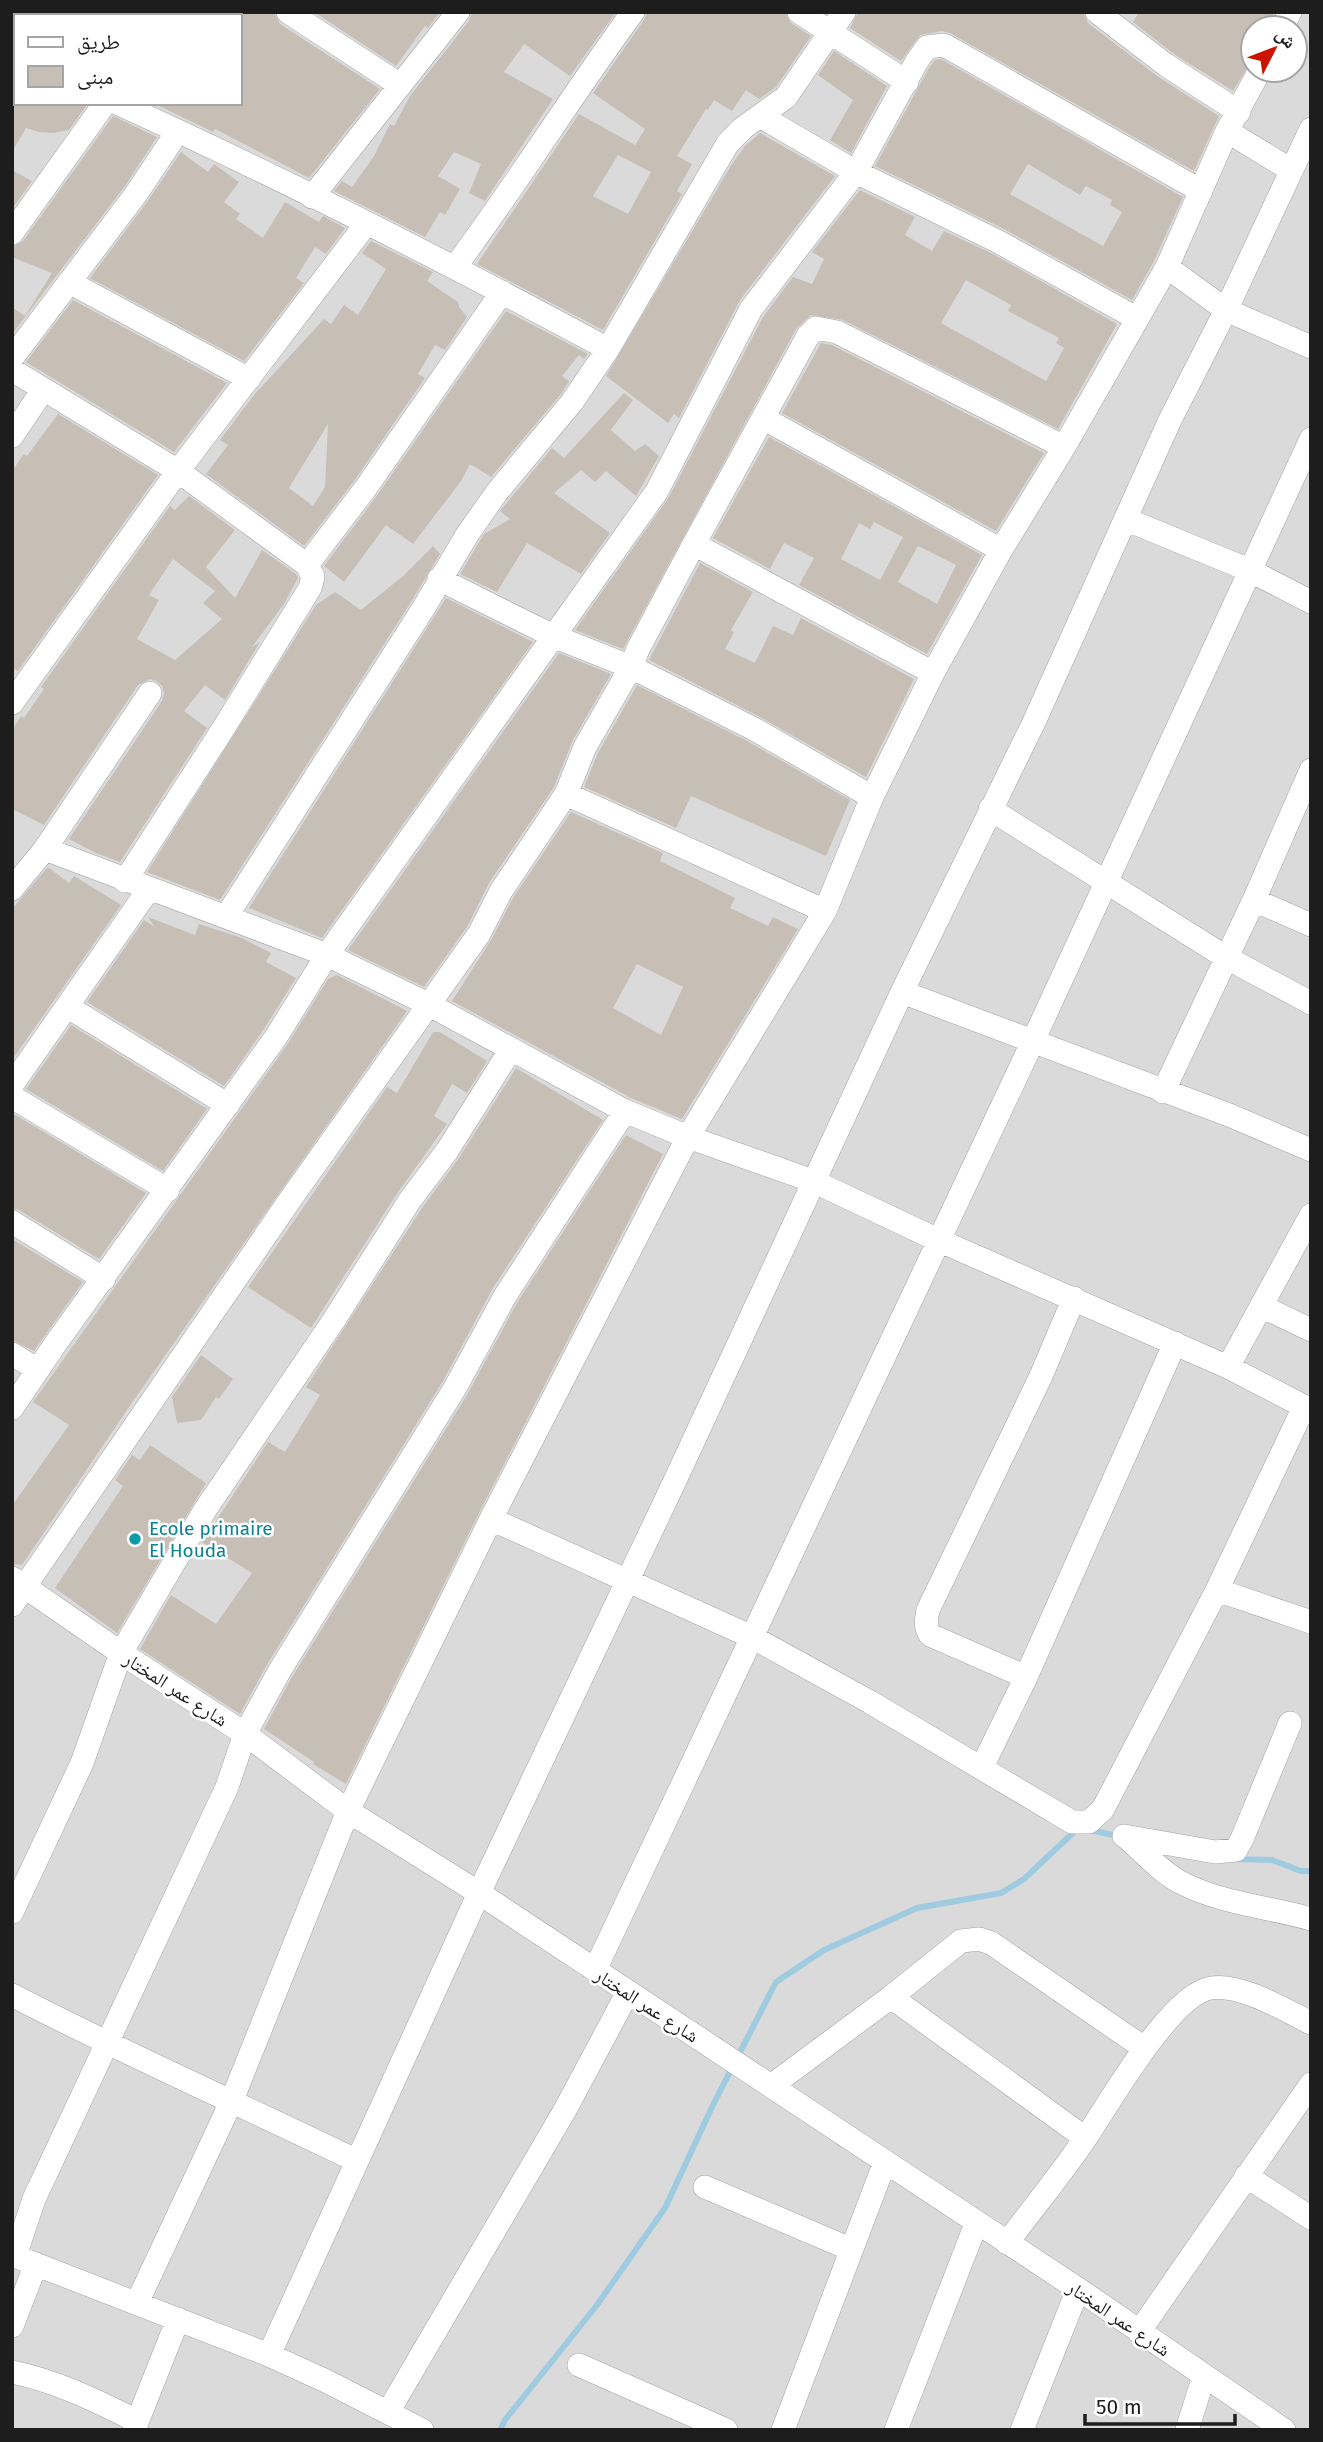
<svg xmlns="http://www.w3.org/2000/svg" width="1323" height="2442" font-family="'Fira Sans','Noto Naskh Arabic',sans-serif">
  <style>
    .residential { fill: #dbdada; fill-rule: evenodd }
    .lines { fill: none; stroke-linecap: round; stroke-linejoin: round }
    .stream { stroke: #9fcbe0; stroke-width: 6 }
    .building { fill: #c7bfb5; fill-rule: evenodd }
    .minor-casing { stroke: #a4a4a4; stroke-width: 24 }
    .minor { stroke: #fff; stroke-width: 23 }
    .culture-dot { fill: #0f9aa8; stroke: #fff; stroke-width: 2.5 }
    .labels { text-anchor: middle; stroke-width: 5; stroke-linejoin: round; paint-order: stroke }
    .culture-label { font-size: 19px; fill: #0d838f; stroke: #fff; text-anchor: start }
    .street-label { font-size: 19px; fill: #1d1d1d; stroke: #fff }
  </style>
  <rect width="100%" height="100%" fill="#efece2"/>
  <path class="residential" d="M12,12H1311V2430H12ZM16,16H240V103H16ZM1253,28H1295V70H1253Z"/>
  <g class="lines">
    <path class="stream" d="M1091,1830L1121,1837
      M1234,1859L1272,1860L1301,1871H1311
      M500,2430L505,2420L597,2305L665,2208L713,2105L776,1982L824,1950L917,1908L1001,1893L1024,1879L1076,1830"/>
  </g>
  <path class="building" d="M240,12H274L280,24L380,89L309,178L215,129L213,132L153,103H240Z
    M314,12H440L428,28L425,26L396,66Z
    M472,12H616L570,76L524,44L504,72L553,99L485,201L469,193L481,164L454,152L438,176L460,189L445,215L440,212L425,237L334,191L342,181L352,187L374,156L390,124L394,126L410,96L469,21Z
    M647,12H785L791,23L811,36L776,87L759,99L746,90L732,111L714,100L708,110L706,109L677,156L692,164L677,191L682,194L603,330L477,264L579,114L635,145L645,129L593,93L644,20ZM618,155L651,172L628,214L593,196Z
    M858,12H1083L1088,23L1157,76L1219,116L1194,171L950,33L942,31L920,35L901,61L850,28Z
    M1139,12H1274L1268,28H1253V58L1233,91L1174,54L1133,22Z
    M834,51L887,86L851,153L830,140L853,100L818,75Z
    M941,59L1183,197L1154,261L1132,300L1004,229L875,166L929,68L935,60ZM1028,164L1080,195L1086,186L1112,200L1110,205L1122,212L1103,246L1010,194Z
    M12,103H88L69,130L54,133L39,132L26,128L12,152Z
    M113,116L157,137L125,186L12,334V307L25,316L52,273L12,257V247L23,241Z
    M760,133L835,176L740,300L679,418L674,414L668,423L606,376L731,166L745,146Z
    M181,152L208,172L214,164L239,182L224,202L240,214L236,219L263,238L285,202L319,222L323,216L345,228L326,254L315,247L296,278L304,283L244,361L90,278L147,202Z
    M12,170L32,181L12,209Z
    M860,190L915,217L905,235L932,251L944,231L991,253L1117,324L1058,429L843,320L811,315L796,329L623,649L575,630L669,497L763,317L793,277L812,284L824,259L812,252ZM966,280L1011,305L1008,311L1059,338L1056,343L1064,348L1046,381L941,323Z
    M371,241L433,272L427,281L458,302L459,307L467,317L445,350L435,345L418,374L425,378L354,481L304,546L206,474L228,445L220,440L254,395L324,319L331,324L344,305L358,315L386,269L362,253ZM328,424L325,487L313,506L289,488Z
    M73,300L227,383L174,452L26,362Z
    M506,311L588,354L584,359L579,355L562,376L569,381L561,394L491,477L470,464L461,481L413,544L386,525L344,582L324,566L376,497Z
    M821,343L832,345L1044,453L996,531L782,413Z
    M624,393L633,400L611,430L635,451L645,444L659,456L636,496L606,471L595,482L581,470L554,493L610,533L581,574L527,543L497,592L460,574L484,534L510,519L500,511L552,448L564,458Z
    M58,414L158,475L18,671L12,668V471L24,454L27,456Z
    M769,437L982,555L927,654L799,585L814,558L784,543L770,569L713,538ZM874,522L903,537L880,580L841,559L859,523L870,529ZM918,546L956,565L937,604L898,582Z
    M189,496L235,530L206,567L235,598L262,550L296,574L298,578L284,604L252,647L260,642L225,700L205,685L184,711L207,728L120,862L96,853L69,839L162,701L164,693L162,686L157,681L150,679L138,685L44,825L12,809V731L21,716L24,718L44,689L41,687L170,506L175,510ZM173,559L215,591L203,603L222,619L175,660L137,639L159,600L149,595Z
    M433,546L440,554L411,602L220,900L147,872L316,605L335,592L361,610L403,576Z
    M700,563L753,592L731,630L734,632L725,649L755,663L773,626L793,635L801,618L914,679L866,777L760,717L649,660Z
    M446,598L533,642L322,938L249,908Z
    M559,653L611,674L573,740L554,787L489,883L467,927L424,987L348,950Z
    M637,685L747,741L850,800L826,856L691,796L676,828L584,787L598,753Z
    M571,812L663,853L660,861L735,898L730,908L768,926L773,917L798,929L682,1119L631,1098L452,1001L491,940L513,898ZM637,964L683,987L661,1035L613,1008Z
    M48,867L69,883L74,876L121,905L12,1060V909Z
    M148,917L195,935L199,924L242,938L271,953L266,962L296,978L264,1029L224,1086L87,1002L144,920L155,927Z
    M337,975L407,1011L129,1407L22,1565L12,1564V1506L69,1425L33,1402L287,1045L328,979Z
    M71,1025L207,1109L163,1171L26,1089Z
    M433,1032H440L487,1061L467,1093L452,1084L434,1116L447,1124L398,1192L311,1328L248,1287L387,1087L397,1093Z
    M516,1068L603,1120L493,1288L443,1381L268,1663L240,1714L140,1649L171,1595L216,1624L252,1573L202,1542L268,1442L285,1452L320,1395L306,1387L422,1208L459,1158Z
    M12,1113L146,1193L99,1259L19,1210L12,1208Z
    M626,1135L663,1154L479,1513L346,1784L313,1764L314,1762L264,1729L292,1677L467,1395L517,1303Z
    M12,1239L83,1282L34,1351L12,1340Z
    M201,1355L233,1379L219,1399L216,1397L201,1420L177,1423L172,1397Z
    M150,1445L206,1483L117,1633L55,1588L123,1486L115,1480L132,1455L140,1460Z"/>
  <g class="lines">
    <g class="minor-casing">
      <path id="minor" d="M288,12L400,85
        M799,12L907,82
        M1097,12L1166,65L1239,112
        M60,16L62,12
        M1282,28L1290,12
        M12,54L16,56
        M117,103C284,179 447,262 608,349
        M1227,131L1291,170
        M312,197L458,12
        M12,233L105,103
        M455,267C517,184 571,96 633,12
        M1167,267L1226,310L1311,347
        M69,282L249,379
        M1136,318L997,241L856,172L917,61L927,47L944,45L1201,191
        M12,358L136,194L178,131
        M12,370L178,471L307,565L313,577L310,588L223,729L125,881
        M763,418L1001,550
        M12,436L43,390
        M1125,519L1249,570L1311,602
        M694,544L808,336L816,328L837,332L1064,447
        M307,565L365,489L502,292
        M439,579L553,636L631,667L754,729L872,797
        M12,703L178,471L366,224
        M566,794L825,911
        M990,809L1227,958L1311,1003
        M45,849L327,955L428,1004L625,1111
        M12,889L45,849L150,693
        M1254,900L1311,925
        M226,917L423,609L467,535L497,492L572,402L608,349L728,143L743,128L786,97L844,12
        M902,992L1229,1115L1311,1150
        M68,1007L228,1105
        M12,1085L149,889
        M1163,1092L1254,900L1311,770
        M12,1097L168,1190
        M12,1222L104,1279
        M1261,1306L1311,1330
        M12,1354L38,1370
        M1228,1367L1311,1215
        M12,1408L56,1343L276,1037L327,955L657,491L751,309L856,172L760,116
        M491,1519L752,1637L870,1702L1072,1822H1089L1103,1809L1217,1590L1304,1407
        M12,1578L121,1653L245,1734L348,1811L479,1893L1078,2289L1284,2430
        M1217,1590L1311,1622
        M12,1605L292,1197L479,934L501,891L566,794L585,747L631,667L638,649L694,544L933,673
        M1026,1677L930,1635C925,1626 926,1620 928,1610L1041,1376L1074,1298
        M982,1767L1026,1677L1175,1343
        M1124,1836L1215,1852L1236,1850L1242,1839L1290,1723
        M1126,1837C1143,1852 1160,1871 1180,1882C1219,1903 1269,1907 1311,1919
        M12,1912L82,1763L121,1653L205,1510L334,1320L410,1200L447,1151L511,1049
        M595,1970L1032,1043L1311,439
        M12,1995C125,2054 242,2105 357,2161
        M891,1997L1085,2138
        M771,2086L891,1997L961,1941L979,1939L991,1943L1144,2048
        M1246,2176L1311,2218
        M705,2187L850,2249
        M1007,2243C1033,2208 1062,2173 1087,2136C1110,2102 1171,1994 1211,1988C1240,1983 1285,2010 1311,2023
        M12,2255L269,2355L326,2381L422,2430
        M15,2256L34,2199L227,1787L245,1734L280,1670L455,1388L505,1296L625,1111L688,1137L813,1181L938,1240L1228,1367L1311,1410
        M137,2303L232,2100L348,1811L491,1519L688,1137L825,911L872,797L933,673L1001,550L1064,447L1167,267L1227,131L1260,70
        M12,2326L36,2264
        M1139,2332L1311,2084
        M269,2355L479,1893L672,1487L902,992L1034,722L1170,420L1226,310L1311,129
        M579,2365L726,2430
        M12,2372C57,2381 96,2401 137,2421
        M388,2412L565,2110L628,1992
        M134,2430L178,2319
        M783,2430L885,2162
        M896,2430L976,2224
        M1022,2430L1078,2289
        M1187,2430L1204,2376"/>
    </g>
    <use href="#minor" class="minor"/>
  </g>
  <circle class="culture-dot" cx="135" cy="1539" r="7"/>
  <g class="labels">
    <g class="culture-label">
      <text x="149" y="1535">Ecole primaire<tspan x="149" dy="22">El Houda</tspan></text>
    </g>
    <g class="street-label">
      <text transform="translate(176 1689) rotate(33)" y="7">شارع عمر المختار</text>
      <text transform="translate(647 2005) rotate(33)" y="7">شارع عمر المختار</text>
      <text transform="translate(1119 2318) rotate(34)" y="7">شارع عمر المختار</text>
    </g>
  </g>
  <rect width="1323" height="2442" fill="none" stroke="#1d1d1d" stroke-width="28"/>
  <rect x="14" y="14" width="228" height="91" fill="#ffffff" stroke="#a5a5a5" stroke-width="2"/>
  <rect x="28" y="37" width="35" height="10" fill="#ffffff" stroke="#a5a5a5" stroke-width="2"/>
  <text x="77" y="49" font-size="21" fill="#1d1d1d">طريق</text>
  <rect x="28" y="66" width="35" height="21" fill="#c7bfb5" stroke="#a5a5a5" stroke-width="2"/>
  <text x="77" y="84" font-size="21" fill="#1d1d1d">مبنى</text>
  <g transform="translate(1274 49) rotate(48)"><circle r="33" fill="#ffffff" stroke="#a5a5a5" stroke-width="2"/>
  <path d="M0-5L12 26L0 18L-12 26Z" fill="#ca1400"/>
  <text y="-10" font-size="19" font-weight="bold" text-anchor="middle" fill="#1d1d1d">ش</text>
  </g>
  <path d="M1085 2414v10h150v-10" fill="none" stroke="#1d1d1d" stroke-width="3.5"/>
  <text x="1096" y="2414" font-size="21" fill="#1d1d1d" stroke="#ffffff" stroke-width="5" paint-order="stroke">50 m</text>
</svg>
